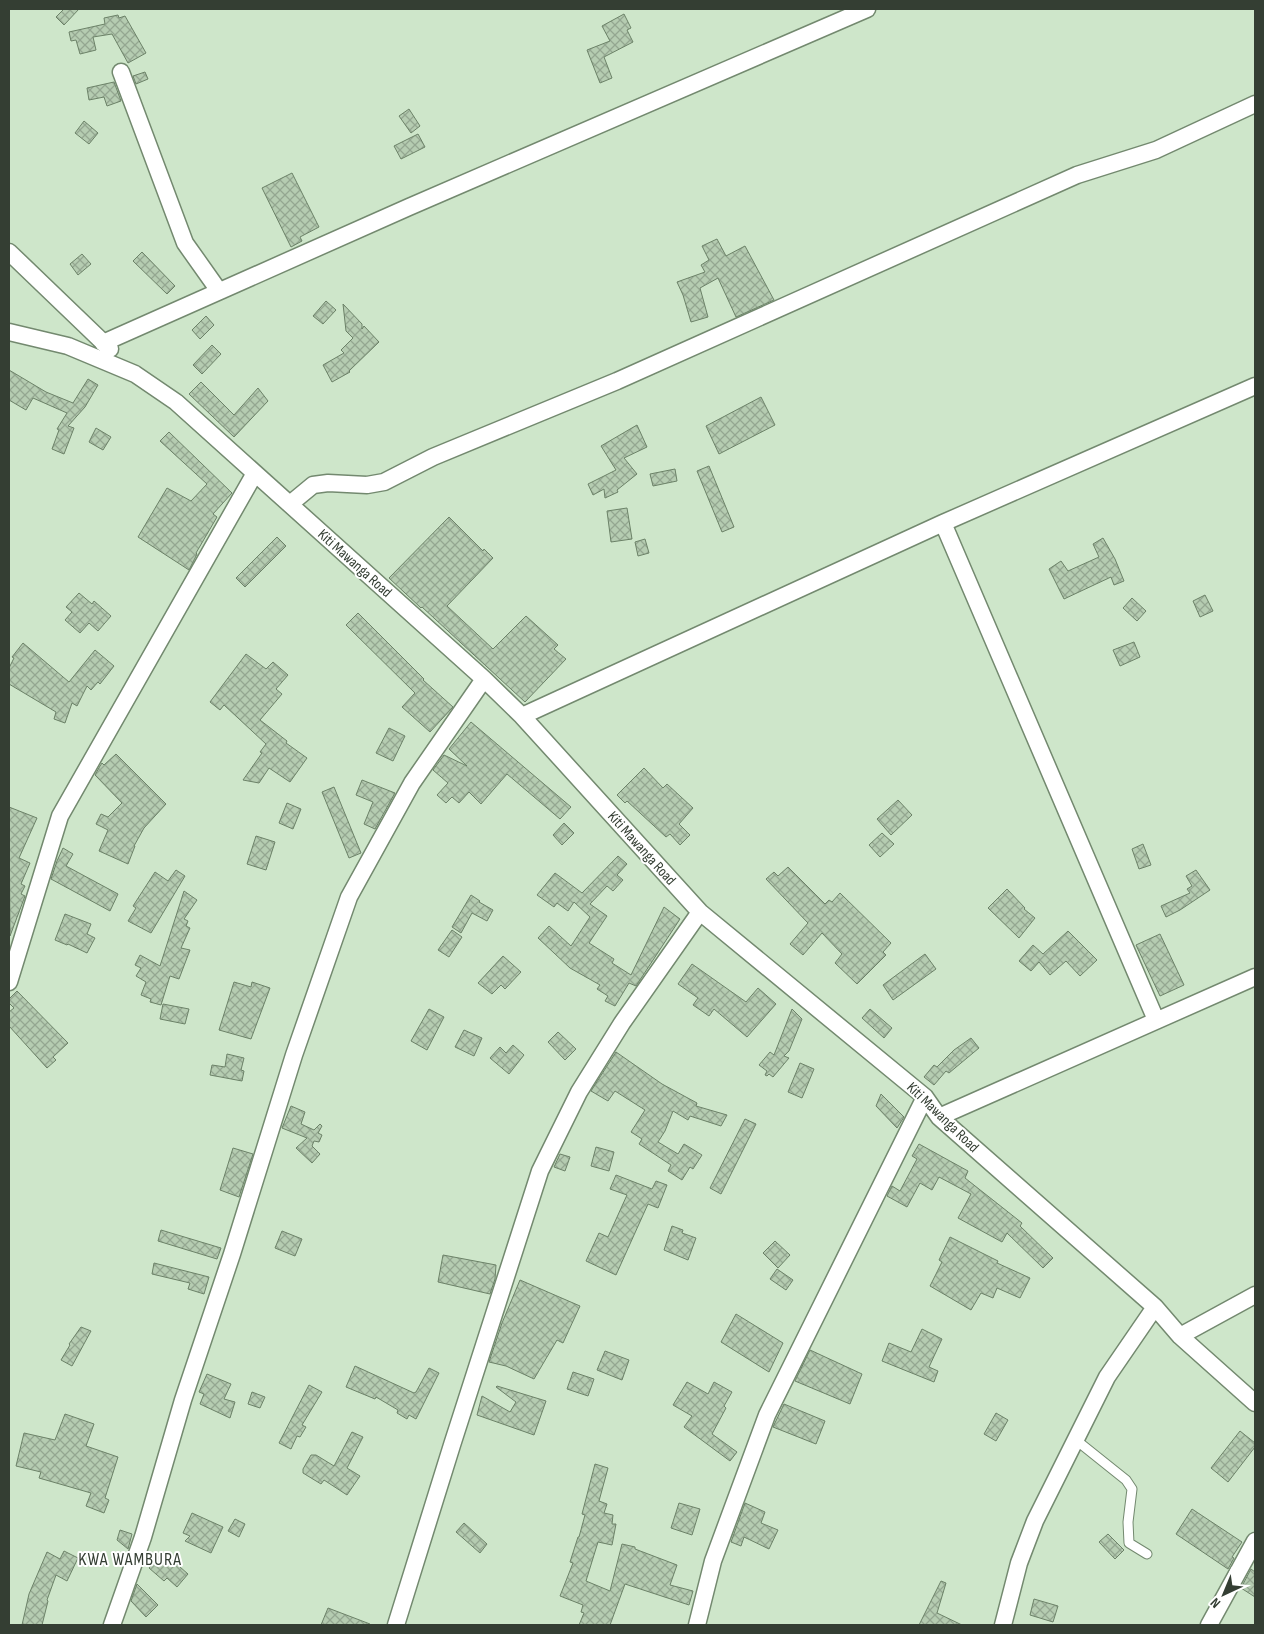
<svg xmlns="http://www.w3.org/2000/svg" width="1264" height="1634" font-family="'Sofia Sans Condensed',sans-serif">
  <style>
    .building { fill: url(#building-cross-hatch); stroke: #6c8268 }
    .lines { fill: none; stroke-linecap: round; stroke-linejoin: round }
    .service-casing { stroke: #73896f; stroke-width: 11 }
    .minor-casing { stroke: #73896f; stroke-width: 19 }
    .service { stroke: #fff; stroke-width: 9 }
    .minor { stroke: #fff; stroke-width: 16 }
    .labels { text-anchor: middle; stroke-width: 4; stroke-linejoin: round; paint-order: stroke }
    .street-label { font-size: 15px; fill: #343e33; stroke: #fff }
    .quarter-label { font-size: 18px; letter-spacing: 1px; fill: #343e33; stroke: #fff }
  </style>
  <defs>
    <pattern id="building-cross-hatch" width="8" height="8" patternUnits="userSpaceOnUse" patternTransform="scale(1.25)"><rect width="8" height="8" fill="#b5ccb1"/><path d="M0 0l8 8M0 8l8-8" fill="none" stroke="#94a791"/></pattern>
  </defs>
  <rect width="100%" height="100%" fill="#cee6ca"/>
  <path class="building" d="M64,9H79L64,25L56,17Z
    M624,14L631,28L627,30L633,42L604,57L612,78L600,83L587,50L610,41L602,26Z
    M118,15L119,18L125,16L146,53L128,63L112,34L93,37L96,50L80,54L76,40L71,41L69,32L105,24L104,18Z
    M145,72L148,79L136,84L133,76Z
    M114,82L121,101L107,106L104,97L89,100L87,88Z
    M409,109L420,126L411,133L399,116Z
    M84,121L98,133L89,144L75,133Z
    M418,134L425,147L401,159L394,146Z
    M292,173L319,227L300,237L302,241L291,247L262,188Z
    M717,239L726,256L745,246L774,300L736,317L718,278L700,288L708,317L691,322L683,295L677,282L705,272L701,265L709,260L702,246Z
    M142,252L175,286L167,294L133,261Z
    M82,254L91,264L78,275L70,264Z
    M326,301L336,310L323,324L313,316Z
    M343,304L362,324V329L364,326L379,342L349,371L350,372L332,382L323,365L344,353L341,350L353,338L346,331Z
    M206,316L214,325L200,339L192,330Z
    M212,345L221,354L202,374L193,365Z
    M9,370L46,392L73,403L88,379L98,385L85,407L68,426L74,428L64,454L52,449L59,430L57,429L67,413L33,398L26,410L9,400Z
    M201,382L234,415L258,388L268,401L234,437L189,394Z
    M761,397L775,425L719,454L706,426Z
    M637,425L647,447L624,458L637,474L617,490L618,492L605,498L604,489L593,495L588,484L616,470L601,446Z
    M96,428L111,437L103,450L89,442Z
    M169,432L232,493L213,514L217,517L196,553L197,554L189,570L138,537L167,488L191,501L207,484L160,441Z
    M709,466L734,527L722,532L697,471Z
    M675,469L677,481L653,486L650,474Z
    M627,508L632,539L611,542L607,511Z
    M449,517L483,551L484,549L493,558L447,606L493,649L526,616L558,645L554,649L566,659L525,702L422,607L421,608L389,578Z
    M277,537L286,546L245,587L236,578Z
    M1103,538L1115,559L1124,581L1114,585L1111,577L1064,599L1049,569L1061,561L1068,571L1099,557L1093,544Z
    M645,539L649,553L638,556L635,542Z
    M79,593L92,604L94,601L111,616L98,631L89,623L80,633L65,620L72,612L66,607Z
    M1205,595L1213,611L1200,617L1193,601Z
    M1132,598L1146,611L1137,621L1123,608Z
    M358,613L424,679L423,680L453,707L430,732L402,707L415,693L346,625Z
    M1134,642L1140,657L1120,666L1113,650Z
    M23,643L69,682L95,650L114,666L100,684L98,682L91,690L87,686L77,706L72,703L65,723L54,719L56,712L9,684V668L14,658L12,657Z
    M246,654L266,669L273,662L288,675L276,689L282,694L260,720L287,741L286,743L307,758L290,782L269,768L259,783L243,780L262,753L260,752L266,744L224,705L220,710L210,702Z
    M471,722L571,807L560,819L507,774L481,804L469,792L459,803L452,797L446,803L437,795L448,783L433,770L444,755L467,766L449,749Z
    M389,728L405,736L393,761L376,753Z
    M116,754L166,804L144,828L134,846H135L128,864L99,851L108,830L96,824L101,814L108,817L122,803L95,775L100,766L102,763L104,765Z
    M644,768L663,788L667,784L693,808L679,824L690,835L680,845L670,834L666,837L627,801L625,803L617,795Z
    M362,780L395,793L375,829L364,824L373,802L356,795Z
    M334,787L361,853L349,858L322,792Z
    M898,800L912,815L891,835L877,819Z
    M287,803L301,809L293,829L279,823Z
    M9,807L37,818L19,858L30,863L21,884L25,886L21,894L25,896L10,936Z
    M564,823L574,833L562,845L553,835Z
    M882,833L894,844L880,857L869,845Z
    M256,836L275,842L266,870L247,864Z
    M1143,844L1151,865L1139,869L1132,849Z
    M63,848L73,854L66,866L118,894L110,911L51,879L57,861Z
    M618,856L627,864L617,875L623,880L613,891L607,886L590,904L607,916L589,943L614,959L612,963L631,975L664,907L680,919L636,986L629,983L615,1006L605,1001L608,996L597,989L600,985L570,968L538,938L549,926L571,946L590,917L574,902L568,911L557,903L554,907L537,895L555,873L582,893Z
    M788,867L825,904L829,900L832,902L840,893L891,943L883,952L886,955L857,984L835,963L842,954L822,933L803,955L790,944L808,923L766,879L774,872L778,876Z
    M176,870L185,876L151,933L128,921L136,908L133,906L155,872L168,881Z
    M1196,870L1210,890L1180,910L1166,917L1161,906L1190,893L1187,889L1192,886L1186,876Z
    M1007,889L1025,908L1024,909L1035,918L1019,938L988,908Z
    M184,891L197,900L184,919L188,921L186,926L190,928L181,948L190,950L179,979L170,976L161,1005L150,1002L151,999L141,995L146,982L136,976L141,968L135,965L140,955L160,966Z
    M471,895L480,901L479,902L493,910L487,921L472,913L461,933L452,927Z
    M65,914L91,924L87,934L95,938L87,953L68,944L67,945L55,940Z
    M452,930L462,937L449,957L438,950Z
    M1068,931L1097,960L1080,976L1066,961L1050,975L1039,962L1031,971L1019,961L1033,945L1043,954Z
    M1160,934L1184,985L1160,996L1136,945Z
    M925,954L936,969L893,1000L883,985Z
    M503,956L521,972L505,989L501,985L492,994L478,983Z
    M692,964L746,1002L758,988L776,1004L747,1037L714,1009L709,1016L693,1005L698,998L678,984Z
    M234,982L251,987L252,982L270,988L251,1039L219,1030Z
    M17,991L68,1043L53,1057L56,1060L47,1068L9,1026V1012L14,1008L9,1003V999Z
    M163,1004L189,1009L185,1024L160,1019Z
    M429,1009L444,1017L427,1050L411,1041Z
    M792,1009L802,1019L789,1051L784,1056L789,1058L773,1077L769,1074L767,1076L765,1075L767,1071L759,1065L770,1052L774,1055Z
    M870,1009L892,1028L884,1038L862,1018Z
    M464,1030L482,1038L474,1056L455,1047Z
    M558,1032L576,1049L565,1060L548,1042Z
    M971,1038L979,1048L949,1073L946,1071L934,1085L924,1077L934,1065L937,1067L954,1050Z
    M513,1045L524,1055L509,1074L490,1058L500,1047L506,1053Z
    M616,1052L662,1084L697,1103L696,1106L727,1115L721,1126L690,1116L688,1120L673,1111L665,1131L658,1142L678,1154L684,1144L702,1155L693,1169L690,1167L682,1180L668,1171L671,1165L639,1144L642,1139L631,1132L645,1110L615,1091L608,1101L591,1091Z
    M227,1054L244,1058L241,1070L244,1071L242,1081L210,1075L212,1065L225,1067Z
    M800,1063L814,1069L802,1098L788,1092Z
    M881,1094L904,1117L897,1128L876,1106Z
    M291,1106L305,1112L301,1124L314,1130L320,1124L322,1126L318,1133L322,1135L319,1142L314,1141L312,1146L320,1154L312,1163L296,1148L307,1138L282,1128Z
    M745,1119L756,1124L721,1194L710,1188Z
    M919,1144L968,1171L965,1178L1022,1223L1020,1226L1053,1258L1043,1268L1007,1233L1002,1242L958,1218L971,1194L939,1177L932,1190L920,1183L907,1207L887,1196L892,1186L900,1191L917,1159L912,1156Z
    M596,1147L614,1152L609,1171L591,1166Z
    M233,1148L253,1154L239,1197L220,1190Z
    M560,1154L570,1157L565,1171L554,1167Z
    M616,1175L652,1189L656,1181L667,1185L658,1208L648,1204L616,1275L586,1261L599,1233L608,1237L627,1195L610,1189Z
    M672,1226L683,1230L682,1233L696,1238L688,1260L664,1250Z
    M161,1230L221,1248L217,1259L158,1241Z
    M282,1231L302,1239L295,1256L275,1248Z
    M950,1237L998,1261L997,1263L1030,1278L1020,1298L997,1288L993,1298L981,1293L971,1310L930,1286L942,1262L939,1260Z
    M775,1241L790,1255L778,1268L763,1253Z
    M443,1255L496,1265L495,1279L490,1294L438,1282Z
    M154,1263L209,1277L204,1294L188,1289L190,1283L152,1274Z
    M777,1269L793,1280L786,1290L770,1279Z
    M520,1280L580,1306L563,1343L557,1340L534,1379L506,1366L489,1362L502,1323Z
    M736,1314L783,1343L769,1372L721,1342Z
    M81,1327L91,1331L72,1366L61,1360L70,1345L69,1344Z
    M922,1329L942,1339L929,1367L938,1371L934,1382L882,1361L889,1343L911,1352Z
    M810,1350L862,1374L850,1404L795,1381Z
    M605,1351L629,1360L622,1380L597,1370Z
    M355,1366L414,1393L416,1392L429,1368L439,1373L416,1419L409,1415L407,1419L397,1413L398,1410L376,1397L375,1399L346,1387Z
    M573,1372L594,1379L588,1396L567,1389Z
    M207,1374L231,1384L224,1399L235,1402L230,1418L200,1404L204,1394L199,1392Z
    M687,1382L708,1394L714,1382L732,1392L724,1406L726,1408L712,1434L737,1452L730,1461L684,1427L692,1416L673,1405Z
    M309,1385L322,1392L302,1425L306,1427L300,1437L297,1436L291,1449L279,1443Z
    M497,1386L546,1401L534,1435L477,1415L482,1396L510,1412L516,1402L496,1387Z
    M252,1392L265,1397L260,1408L248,1404Z
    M784,1404L825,1421L816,1444L773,1427Z
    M996,1413L1008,1420L996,1441L984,1434Z
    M65,1414L94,1424L86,1446L118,1457L105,1498L109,1500L104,1513L86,1506L91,1493L39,1478L41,1472L16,1466L24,1433L55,1440Z
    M1240,1431L1255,1443V1447L1228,1482L1211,1468Z
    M352,1432L363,1437L347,1468L360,1476L347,1495L324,1480L321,1484L303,1473V1469L311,1455H316L334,1466Z
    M595,1464L608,1468L599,1501L607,1504L604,1513L613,1515L612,1524H616L612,1545L598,1542L586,1581L610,1591L622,1544L635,1547V1549L677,1565L670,1585L693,1591L689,1605L625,1584L610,1625H579L584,1613L581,1612L583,1605L560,1596L573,1563L570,1562L578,1537H579L585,1515L582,1514Z
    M679,1503L700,1509L692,1535L671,1528Z
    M745,1503L765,1512L761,1523L778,1530L769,1549L744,1537L741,1546L731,1542Z
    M1192,1509L1242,1542L1232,1557L1234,1558L1228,1569L1176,1534Z
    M192,1513L223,1527L211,1553L185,1541L190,1536L183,1533Z
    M235,1519L245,1524L239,1537L228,1531Z
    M464,1523L487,1544L480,1553L456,1532Z
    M120,1530L132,1534L128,1549L117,1540Z
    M1108,1534L1124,1550L1115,1559L1099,1542Z
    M64,1551L78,1558L67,1581L56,1575L47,1600L48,1601L42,1625H22L29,1594L47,1552L60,1559Z
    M163,1552L188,1574L177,1587L167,1578L164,1581L149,1568Z
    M1251,1569L1255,1572V1597L1241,1588Z
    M941,1581L946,1583L937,1613L962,1625H919Z
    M137,1584L158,1605L146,1617L131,1601Z
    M1034,1599L1058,1606L1053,1622L1030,1615Z
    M328,1608L370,1624L369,1625H321Z"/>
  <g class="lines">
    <g class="service-casing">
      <path id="service" d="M1076,1440L1126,1480L1132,1489L1128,1522L1129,1543L1147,1554"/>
    </g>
    <g class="minor-casing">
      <path id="minor" d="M121,72L185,243L219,291
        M9,252L110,349
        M9,332L68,346L135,374L176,402L484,679L522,716L700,912L925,1097L939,1117L1155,1307L1180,1336L1255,1403
        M103,343L409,207L867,9
        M290,504L313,485L328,483L367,485L384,482L433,457L617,381L1077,175L1156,150L1255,104
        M943,523L1156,1020
        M522,716L943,523L1255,386
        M9,982L60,816L255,473
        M939,1117L1255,977
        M1180,1336L1255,1295
        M112,1625L143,1537L183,1400L232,1254L294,1055L349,897L412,783L484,679
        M396,1625L452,1445L540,1171L579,1092L622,1023L700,912
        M697,1625L713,1561L767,1415L925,1097
        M1003,1625L1019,1563L1035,1521L1107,1377L1155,1307
        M1209,1625L1255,1541"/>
    </g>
    <use href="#service" class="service"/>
    <use href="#minor" class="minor"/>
  </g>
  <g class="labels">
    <g class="street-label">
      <text transform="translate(355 563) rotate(42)" y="5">Kiti Mawanga Road</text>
      <text transform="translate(642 848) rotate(48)" y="5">Kiti Mawanga Road</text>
      <text transform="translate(943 1117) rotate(44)" y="5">Kiti Mawanga Road</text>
    </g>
    <g class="quarter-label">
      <text x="130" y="1565">KWA WAMBURA</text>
    </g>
  </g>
  <rect width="1264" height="1634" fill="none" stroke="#343e33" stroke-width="20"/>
  <g transform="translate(1224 1594) rotate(224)" stroke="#ffffff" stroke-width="4" paint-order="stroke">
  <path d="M0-4L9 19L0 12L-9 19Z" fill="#343e33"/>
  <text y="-8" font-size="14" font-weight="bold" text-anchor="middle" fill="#343e33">N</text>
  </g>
</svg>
